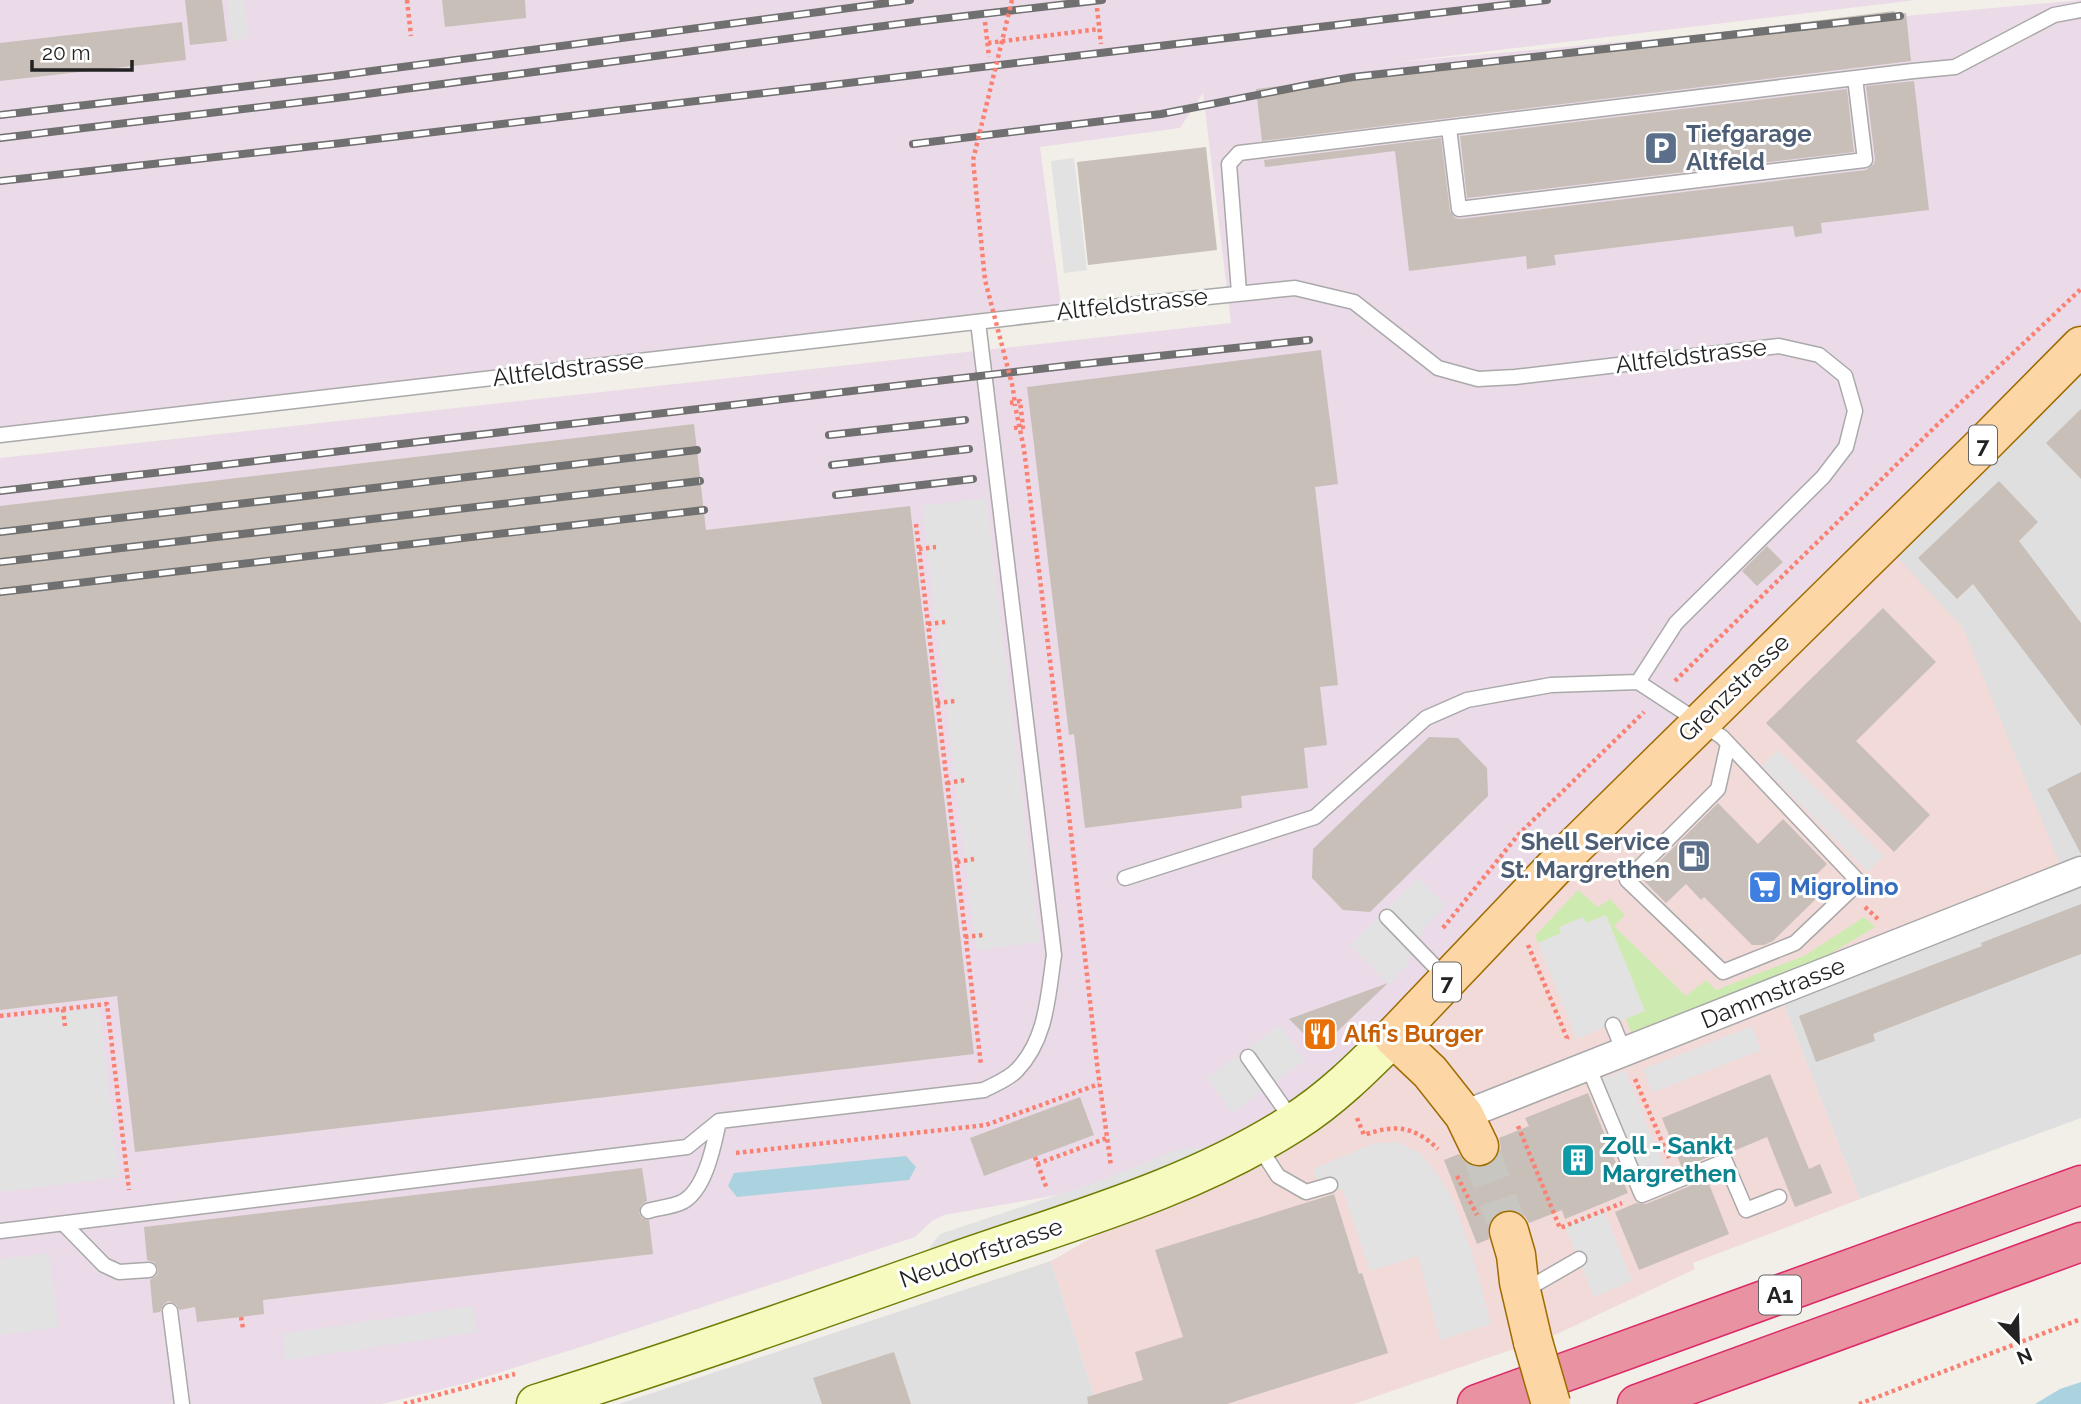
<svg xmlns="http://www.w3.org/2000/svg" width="2081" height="1404" font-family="Raleway,sans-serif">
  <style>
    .residential { fill: #e0dfdf }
    .commercial { fill: #f2dad9 }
    .industrial { fill: #ebdbe8 }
    .grass { fill: #cdebb0 }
    .parking { fill: #e2e2e2 }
    .water { fill: #aad3df }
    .building { fill: #c7bfb8 }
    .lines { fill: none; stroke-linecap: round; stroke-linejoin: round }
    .primary-tunnel { stroke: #c8c6c1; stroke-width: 38; stroke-dasharray: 38 19; stroke-linecap: butt }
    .lane-casing { stroke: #a9a9a9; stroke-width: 17 }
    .street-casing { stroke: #a9a9a9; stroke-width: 31 }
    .secondary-casing { stroke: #707d05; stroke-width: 41 }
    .primary-casing { stroke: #a06b00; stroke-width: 41 }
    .highway-casing { stroke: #dc2a67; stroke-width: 41 }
    .path { stroke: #fa8072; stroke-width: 4.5; stroke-dasharray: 3.5 3.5; stroke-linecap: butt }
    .lane { stroke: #fff; stroke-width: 14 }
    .street { stroke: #fff; stroke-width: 28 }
    .secondary { stroke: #f7fabf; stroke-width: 38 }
    .primary { stroke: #fcd6a4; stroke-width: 38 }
    .highway { stroke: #e892a2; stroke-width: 38 }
    .rail-casing { stroke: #707070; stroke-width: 8 }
    .rail { stroke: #fff; stroke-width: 5; stroke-dasharray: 16; stroke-linecap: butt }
    .primary-bridge-casing { stroke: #a06b00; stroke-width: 41; stroke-linecap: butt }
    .path-bridge { stroke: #fa8072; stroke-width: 4.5; stroke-dasharray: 3.5 3.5; stroke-linecap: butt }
    .primary-bridge { stroke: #fcd6a4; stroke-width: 38 }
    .labels { text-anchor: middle; stroke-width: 6; stroke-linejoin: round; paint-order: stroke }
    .shield { fill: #fff; stroke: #646464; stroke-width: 2 }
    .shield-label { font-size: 23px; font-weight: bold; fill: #222 }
    .service-label { font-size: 24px; font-weight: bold; fill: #4e5e75; stroke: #fff; text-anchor: start }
    .street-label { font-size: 24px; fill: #222; stroke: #fff }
    .shop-label { font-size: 24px; font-weight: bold; fill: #366cbe; stroke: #fff; text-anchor: start }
    .food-label { font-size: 24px; font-weight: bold; fill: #c56008; stroke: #fff; text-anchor: start }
    .culture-label { font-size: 24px; font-weight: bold; fill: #0d838f; stroke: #fff; text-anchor: start }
  </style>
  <rect width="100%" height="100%" fill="#f2efe9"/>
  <path class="residential" d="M2081,346V1118L1860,1199L1778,990L1883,542Z
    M1051,1261L1097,1404H619Z"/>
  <path class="commercial" d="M1883,542L1963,628L2065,877L1778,990L1860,1199L1693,1263L1695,1269L1557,1334L1354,1404H1097L1051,1261L1294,1123Z"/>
  <path class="industrial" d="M0,0H1916L1399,62L2081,0V346L1393,1037L1212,1168L944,1215L932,1221L915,1237L587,1345L463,1384L382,1404H0V458L1231,323L1203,93L1180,128L1040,147L1062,312L0,435Z"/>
  <path class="grass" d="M1578,890L1598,907L1610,899L1625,915L1614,926L1686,996L1706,980L1716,990L1806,955L1864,917L1875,927L1813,964L1689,1013L1631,1032L1626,1019L1645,1010L1583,918L1560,927L1562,933L1538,943L1535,936Z"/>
  <path class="parking" d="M227,0H244L248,38L232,40Z
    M1074,158L1087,270L1064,273L1051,161Z
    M986,498L1040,942L976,950L922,506Z
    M1778,750L1884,856L1868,872L1762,766Z
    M1418,878L1446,906L1425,927L1407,965L1389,985L1350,945Z
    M1606,915L1645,1011L1577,1039L1538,943L1561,933L1559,927L1583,917L1586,923Z
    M99,1008L119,1177L0,1192V1020Z
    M1280,1025L1305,1060L1232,1113L1207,1078Z
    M1752,1026L1761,1050L1652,1093L1643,1069Z
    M1625,1070L1663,1164L1640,1174L1602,1079Z
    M1397,1142L1420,1153L1438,1175L1452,1198L1473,1256L1491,1324L1440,1340L1418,1256L1370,1271L1343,1191L1316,1178L1313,1169L1374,1143Z
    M1209,1147L1157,1172L1106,1192L927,1251L940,1234L1102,1180L1169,1153L1183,1149Z
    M1604,1210L1632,1281L1594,1297L1565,1226Z
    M49,1253L58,1327L0,1335V1260Z
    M473,1306L477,1332L286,1360L282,1334Z"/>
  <path class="water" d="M906,1156L916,1167L909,1180L737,1197L728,1186L734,1173Z
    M2081,1382V1404H2035L2060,1389Z"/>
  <path class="building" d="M185,0H222L227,41L190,45Z
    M442,0H525L526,18L445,27Z
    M1894,11L1895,15L1906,13L1911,61L1262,141L1256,89Z
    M182,22L186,60L0,81V43Z
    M1914,81L1929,210L1821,223L1822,233L1795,237L1793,226L1554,255L1556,265L1527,269L1526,256L1409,271L1395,151L1265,167L1264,160L1441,138L1450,211L1455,218L1460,219L1866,170L1874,164L1875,159L1866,86Z
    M1847,89L1854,152L1467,198L1460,136Z
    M1206,147L1217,250L1088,265L1077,162Z
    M1321,350L1338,484L1315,487L1338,685L1320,687L1327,745L1304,748L1308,788L1241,796L1242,808L1085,828L1074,734L1069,735L1027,387Z
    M2081,409V479L2046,443Z
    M694,424L706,530L910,506L974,1054L135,1152L117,996L0,1010V506Z
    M1999,481L2038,522L2019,541L2081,623V726L1973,584L1957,599L1918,558Z
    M1767,546L1783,562L1757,586L1742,571Z
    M1883,608L1936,662L1856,741L1930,815L1894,852L1766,723Z
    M1429,737L1458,738L1487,768L1488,796L1370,912L1343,910L1312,878L1313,849Z
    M2081,772V854L2047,789Z
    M1718,803L1758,844L1783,819L1827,864L1810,881L1822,893L1773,941L1764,945H1752L1704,897L1701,900L1686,884L1666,903L1642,879Z
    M2081,904V954L1873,1034L1875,1041L1816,1062L1799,1016L1982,946L1981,943Z
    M1388,983L1319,1049L1289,1019Z
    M1770,1074L1809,1169L1820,1164L1832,1193L1795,1207L1767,1137L1729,1153L1721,1152L1682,1168L1662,1118Z
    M1588,1093L1628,1193L1565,1219L1562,1210L1529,1223L1524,1215L1515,1210H1502L1493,1216L1488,1225L1489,1239L1477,1244L1444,1160L1459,1154L1467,1164L1478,1168L1488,1166L1497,1158L1501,1148L1499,1138L1529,1126L1525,1118Z
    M1080,1097L1094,1135L984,1176L970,1138Z
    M642,1168L647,1201L641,1205L639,1213L642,1218L649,1220L653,1254L263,1300L264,1314L241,1317L197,1322L195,1307L179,1310L177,1305L169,1301L164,1304L160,1312L153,1313L150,1280L157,1275L158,1269L154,1262L147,1260L144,1227Z
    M1707,1179L1729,1234L1639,1270L1615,1212L1636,1203L1646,1204Z
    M1334,1194L1359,1274L1362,1273L1388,1353L1227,1404H1088L1087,1397L1143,1380L1135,1352L1183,1337L1155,1250Z
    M894,1352L911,1404H822L813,1378Z"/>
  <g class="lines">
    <path class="primary-tunnel" d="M1479,1146L1509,1231"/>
    <g class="lane-casing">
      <path id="lane" d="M1449,128L1459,209L1865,160L1855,78
        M1239,292L1229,164L1239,153L1913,71L1955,67L2054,15L2081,10
        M0,435L1062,312L1295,288L1354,302L1438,368L1478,379L1515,377L1779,346L1819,355L1845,376L1855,411L1846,447L1823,477L1676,623L1638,682
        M1125,878L1315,817L1426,718L1467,700L1551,685L1638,682L1722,737L1859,882L1795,943L1723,972L1627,880L1718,789L1728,744
        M1387,917L1447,979
        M1613,1025L1624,1052
        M1248,1057L1293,1121
        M1588,1066L1642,1195L1725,1161L1746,1210L1779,1197
        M1258,1145L1278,1176L1306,1192L1330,1185
        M648,1211C658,1208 670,1207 680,1203C705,1193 714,1145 719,1121
        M64,1224L104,1265L119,1272L149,1270
        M0,1231L687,1147L719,1121L984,1090C995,1084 1009,1079 1017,1070C1047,1039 1048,995 1054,955L978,322
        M1522,1292L1579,1259
        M170,1311L182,1404"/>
    </g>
    <g class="street-casing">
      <path id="street" d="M1464,1115L2081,871"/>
    </g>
    <g class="secondary-casing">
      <path id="secondary" d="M536,1404C675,1361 813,1312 951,1263C1067,1222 1188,1190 1293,1123C1331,1099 1362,1068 1393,1037"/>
    </g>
    <g class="primary-casing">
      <path id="primary" d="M1479,1146L1464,1115L1430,1072L1393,1037L1569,852L1985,443L2081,346
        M1509,1231L1516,1255L1519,1282L1533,1342"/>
    </g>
    <g class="highway-casing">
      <path id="highway" d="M1477,1404L2081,1185
        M1637,1404L2081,1242"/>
    </g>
    <path class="path" d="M407,0L411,36
      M1097,8L1101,44
      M985,22L989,57
      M988,43L1099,29
      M1010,403L1020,401L1023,427L1014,428
      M1016,410L1024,449L1068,807L1098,1072L1111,1166
      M916,524L981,1065
      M919,549L936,547
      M928,624L945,622
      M1675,681L1936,426L2081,289
      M937,703L955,701
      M947,783L965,780
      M957,862L974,859
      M1865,907L1879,920
      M1443,928L1518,835L1644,712
      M965,937L983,935
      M1528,945L1567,1038L1566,1040
      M63,1009L65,1026
      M0,1016L107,1004L129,1190
      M1635,1079L1669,1158
      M1357,1118L1364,1135C1395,1124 1414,1126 1438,1149
      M1518,1126L1560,1228L1622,1203
      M736,1153L986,1125L1099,1084
      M1035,1157L1047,1189
      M1037,1164L1107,1138
      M1457,1176L1477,1215
      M241,1317L243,1328
      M404,1404L515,1374
      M1859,1404L2081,1319"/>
    <use href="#lane" class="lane"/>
    <use href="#street" class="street"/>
    <use href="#secondary" class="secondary"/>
    <use href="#primary" class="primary"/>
    <use href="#highway" class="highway"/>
    <g class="rail-casing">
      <path id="rail" d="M0,115L334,76L910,0
        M0,138L336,98L914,22L1102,0
        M913,144L1161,114L1302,86L1353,77L1900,16
        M0,181L342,143L1547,0
        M829,435L965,420
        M832,465L969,449
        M0,491L1073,365L1309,340
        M836,495L973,479
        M0,532L697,450
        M0,562L700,481
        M0,592L704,510"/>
    </g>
    <use href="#rail" class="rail"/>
    <g class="primary-bridge-casing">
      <path id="primary-bridge" d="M1533,1342L1551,1404"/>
    </g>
    <path class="path-bridge" d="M1012,0L973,160L985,280L1013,388L1015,406"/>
    <use href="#primary-bridge" class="primary-bridge"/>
  </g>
  <defs>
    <g id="parking-square" transform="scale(1.75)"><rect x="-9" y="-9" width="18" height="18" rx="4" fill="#5c6f8a" stroke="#fff"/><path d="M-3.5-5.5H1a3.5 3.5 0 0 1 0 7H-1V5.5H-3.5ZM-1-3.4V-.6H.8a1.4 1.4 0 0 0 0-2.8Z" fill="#fff"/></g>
    <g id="fuel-square" transform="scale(1.75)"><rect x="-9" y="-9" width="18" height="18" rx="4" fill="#5c6f8a" stroke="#fff"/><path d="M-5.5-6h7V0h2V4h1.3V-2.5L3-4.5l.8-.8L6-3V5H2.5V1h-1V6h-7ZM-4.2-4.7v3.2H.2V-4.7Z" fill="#fff"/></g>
    <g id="supermarket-square" transform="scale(1.75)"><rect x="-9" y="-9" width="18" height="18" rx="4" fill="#3f7fe0" stroke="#fff"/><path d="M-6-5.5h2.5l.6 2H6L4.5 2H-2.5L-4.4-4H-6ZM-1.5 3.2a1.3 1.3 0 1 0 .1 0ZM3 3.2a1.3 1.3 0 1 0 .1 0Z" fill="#fff"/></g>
    <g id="restaurant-square" transform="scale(1.75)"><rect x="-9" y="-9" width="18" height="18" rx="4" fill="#e8710a" stroke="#fff"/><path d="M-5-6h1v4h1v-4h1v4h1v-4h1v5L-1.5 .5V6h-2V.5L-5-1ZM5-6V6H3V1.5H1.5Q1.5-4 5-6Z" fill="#fff"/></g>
    <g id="building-square" transform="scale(1.75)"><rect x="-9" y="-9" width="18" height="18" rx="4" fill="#0f9aa8" stroke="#fff"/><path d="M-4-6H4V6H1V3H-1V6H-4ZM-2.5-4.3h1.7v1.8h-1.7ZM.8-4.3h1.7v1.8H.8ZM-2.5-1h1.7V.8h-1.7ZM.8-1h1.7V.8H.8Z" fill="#fff"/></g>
  </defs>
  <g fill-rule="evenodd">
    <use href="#parking-square" x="1661" y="148"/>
    <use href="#fuel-square" x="1694" y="856"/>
    <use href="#supermarket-square" x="1765" y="887"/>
    <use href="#restaurant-square" x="1320" y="1034"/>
    <use href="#building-square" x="1578" y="1160"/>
  </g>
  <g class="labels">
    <g class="shield">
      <rect x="1969" y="425.5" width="28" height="39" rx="5"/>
      <rect x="1433" y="962.5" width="28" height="39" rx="5"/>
      <rect x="1759" y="1275.5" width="42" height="39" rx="5"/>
    </g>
    <g class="shield-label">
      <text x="1983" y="453">7</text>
      <text x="1447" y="990">7</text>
      <text x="1780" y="1303">A1</text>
    </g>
    <g class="service-label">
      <text x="1686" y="142">Tiefgarage<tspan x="1686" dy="28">Altfeld</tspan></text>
      <text x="1670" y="850" text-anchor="end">Shell Service<tspan x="1670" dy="28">St. Margrethen</tspan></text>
    </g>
    <g class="street-label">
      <text transform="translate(1132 304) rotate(-6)" y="8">Altfeldstrasse</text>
      <text transform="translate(1691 356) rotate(-7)" y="8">Altfeldstrasse</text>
      <text transform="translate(568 369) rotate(-7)" y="8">Altfeldstrasse</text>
      <text transform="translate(1734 688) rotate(-44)" y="8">Grenzstrasse</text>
      <text transform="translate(1773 993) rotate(-22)" y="8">Dammstrasse</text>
      <text transform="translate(981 1253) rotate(-19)" y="8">Neudorfstrasse</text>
    </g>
    <g class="shop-label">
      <text x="1790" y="895">Migrolino</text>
    </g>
    <g class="food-label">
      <text x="1344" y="1042">Alfi's Burger</text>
    </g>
    <g class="culture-label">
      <text x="1602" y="1154">Zoll - Sankt<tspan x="1602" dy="28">Margrethen</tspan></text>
    </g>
  </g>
  <g transform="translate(2018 1341) rotate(157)" stroke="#ffffff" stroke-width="5" paint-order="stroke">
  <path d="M0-5L12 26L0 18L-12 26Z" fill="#222222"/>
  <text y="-10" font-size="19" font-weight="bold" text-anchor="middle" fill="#222222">N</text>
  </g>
  <path d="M32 60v10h100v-10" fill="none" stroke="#222222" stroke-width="3.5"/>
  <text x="42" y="60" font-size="21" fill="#222222" stroke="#ffffff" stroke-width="5" paint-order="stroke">20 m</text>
</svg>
